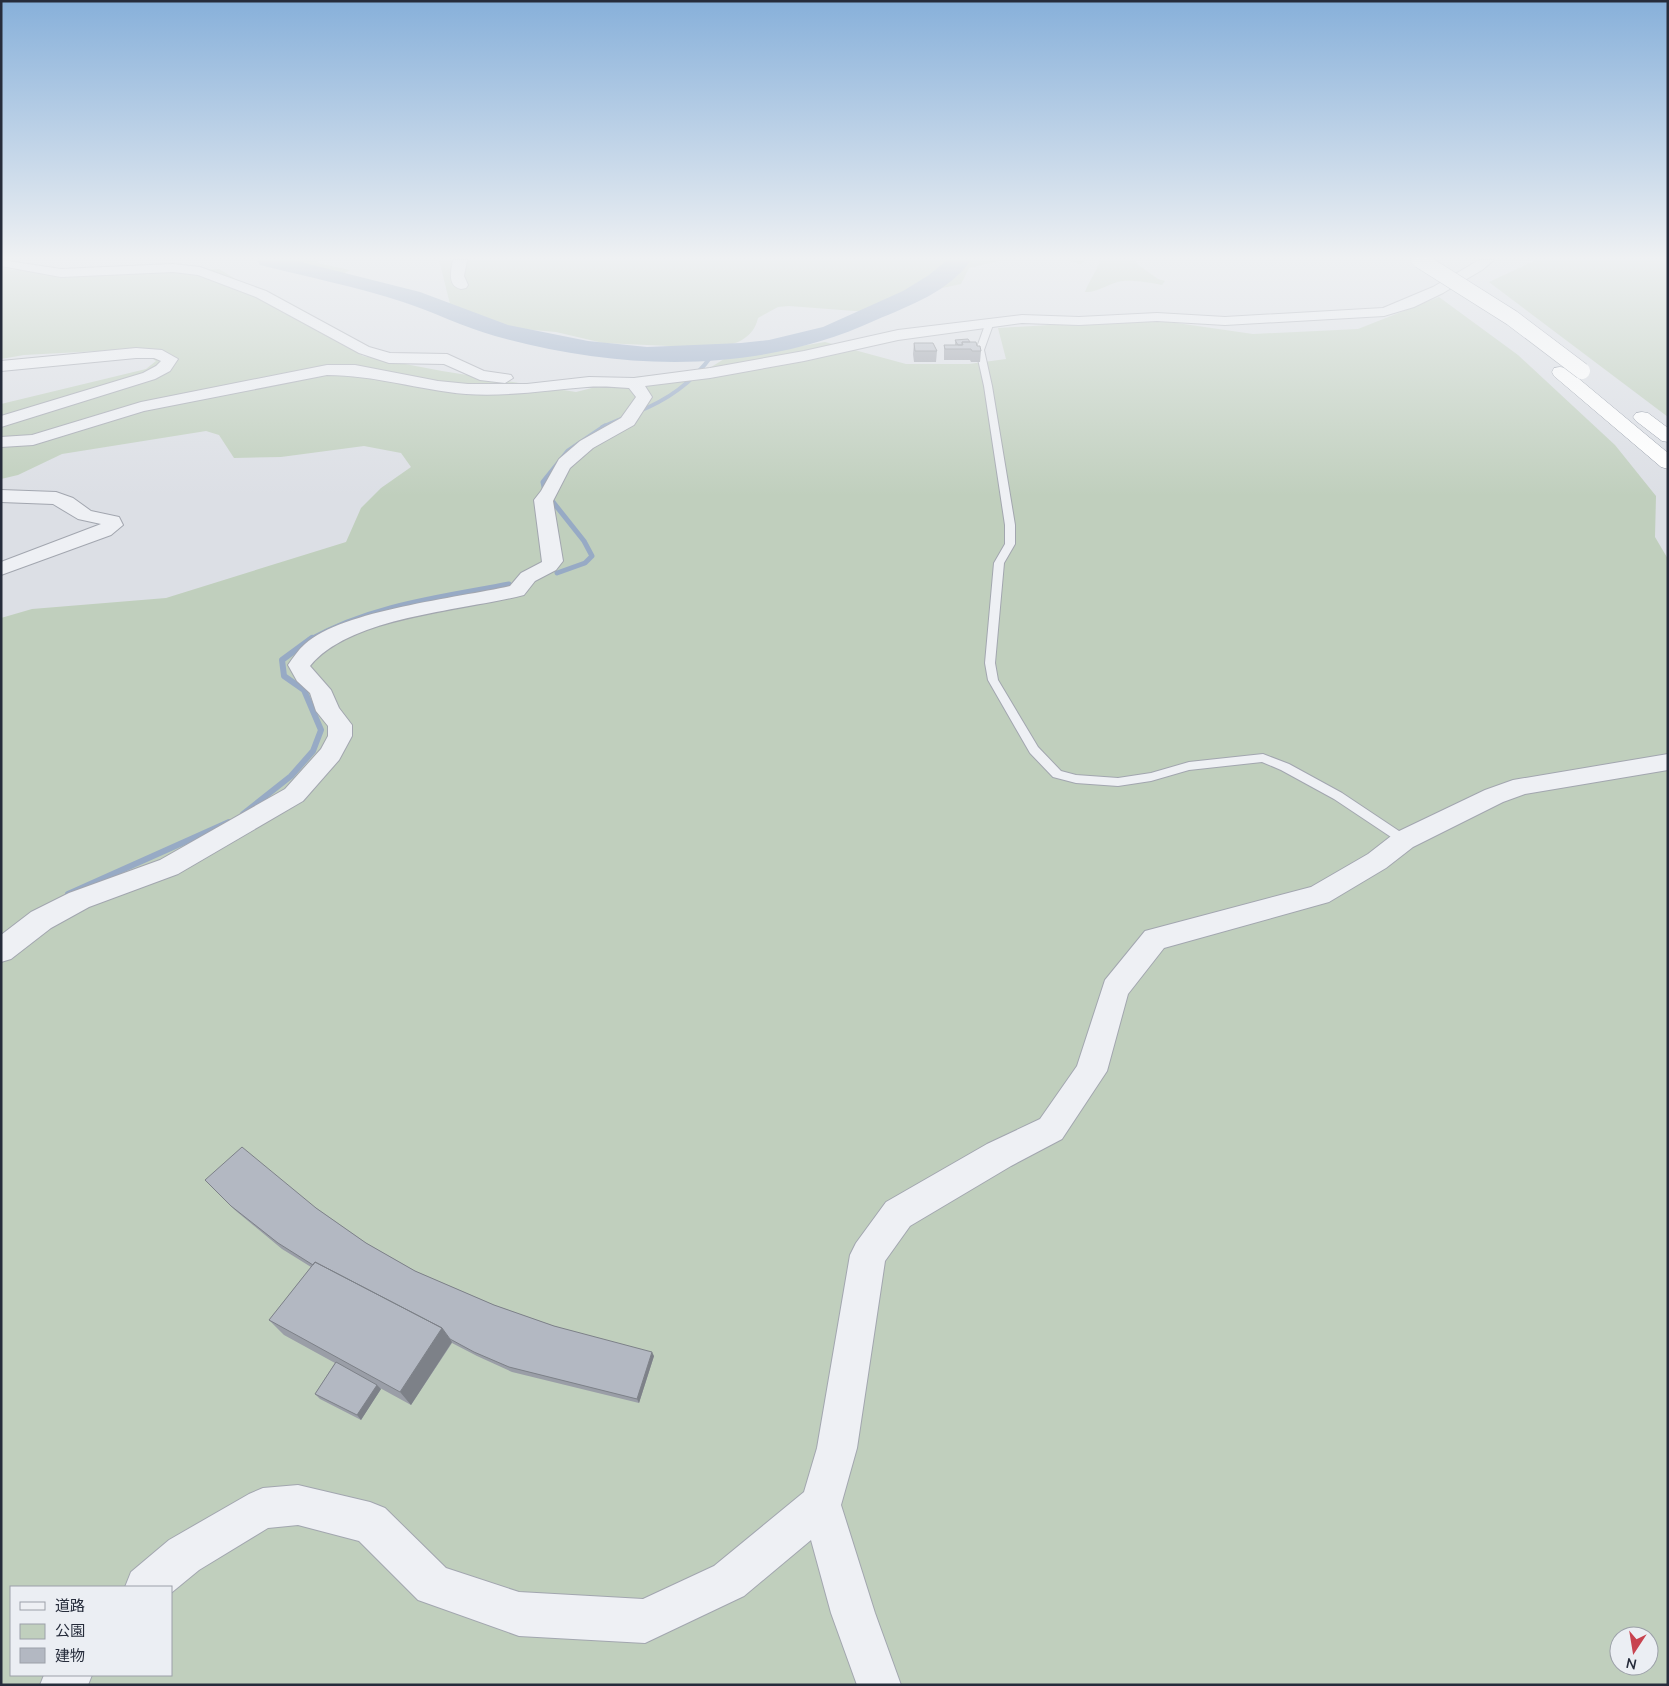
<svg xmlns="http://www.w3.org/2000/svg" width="1669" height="1686" font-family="'Nunito Sans','Noto Sans JP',sans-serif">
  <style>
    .green { fill: #c0cfbd; fill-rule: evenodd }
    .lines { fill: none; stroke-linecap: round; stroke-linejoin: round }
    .stream-far2 { stroke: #97aac5; stroke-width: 4 }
    .stream-far1 { stroke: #97aac5; stroke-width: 5 }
    .stream { stroke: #97aac5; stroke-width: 6 }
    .river { fill: #97aac5; fill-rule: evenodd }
    .lane-casing { stroke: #a2a6af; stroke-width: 2 }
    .street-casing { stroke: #a2a6af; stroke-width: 2 }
    .highway-casing { stroke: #848c9b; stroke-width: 1 }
    .lane { fill: #eef0f4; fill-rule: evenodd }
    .street { fill: #eef0f4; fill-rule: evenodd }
    .highway { fill: #fff; fill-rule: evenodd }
    .highway-bridge-casing { stroke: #848c9b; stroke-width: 17; stroke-linecap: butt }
    .highway-bridge { stroke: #fff; stroke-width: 16 }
    .wall { fill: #9a9ea7 }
    .shaded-wall { fill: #7d8188 }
    .building { fill: #b3b8c2; stroke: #7d8188 }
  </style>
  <rect width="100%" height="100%" fill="#dcdfe5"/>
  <path class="green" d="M275,260H320L317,263L350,270L341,275Z
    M439,260H1003L969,268L961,284L900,297L868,312L789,306L778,307L758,318C753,340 734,345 714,348L603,343L556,332L522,329L498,323L450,304Z
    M1068,260H1136L1137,264L1158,279L1165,281L1162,285C1152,283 1133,280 1123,281C1110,282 1098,293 1085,292C1089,280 1097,272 1100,260H1087L1079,264Z
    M1536,260H1668V417L1489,282Z
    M1,267L13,270L169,273L219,269L363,356L442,371L576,392L635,377L708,369L724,359L825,342L906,364H969L1006,359L998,328L1149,319L1253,334L1358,329L1439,297L1518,355L1615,445L1656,496L1655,537L1668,559V1685H1V618L32,609L166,598L346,542L361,508L381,488L411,467L401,453L364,446L281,457L234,458L219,435L206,431L62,454L18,475L1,479V404L146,369L156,361L137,349L24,355L1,359ZM11,1587H171V1675H11ZM1619,1636H1649V1666H1619Z"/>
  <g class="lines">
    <path class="stream-far2" d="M635,413C668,400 692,383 713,354
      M602,427L623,418"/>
    <path class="stream-far1" d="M557,573L585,563L592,556L584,541L545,492L543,482L568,451L605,426
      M309,640C371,605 440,597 509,584"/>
    <path class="stream" d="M243,814L291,776L313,751L321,730L304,690L284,676L282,660L312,638
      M68,894L229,822"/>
    <path class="river" d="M257,260H293L420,292L508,325L588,341L647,347L741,343L769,340L823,327L903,291L929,275L947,260H971C950,291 909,306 876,320C757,375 620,371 495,336C463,327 434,312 403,302C357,287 308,277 260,265Z"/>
    <g class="lane-casing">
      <path id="lane" d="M990,320L994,322L984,350L992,386L1015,525V544L1004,563L995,663L998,680L1038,747L1061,771L1076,775L1118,778L1151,773L1189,762L1263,754L1289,764L1342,793L1408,837L1410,840L1408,843H1400L1334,799L1281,770L1262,762L1189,770L1151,781L1118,786L1076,783L1053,777L1030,753L988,680L985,663L994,563L1005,544V525L984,386L976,350L986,322Z"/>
    </g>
    <g class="street-casing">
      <path id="street" d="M1,260L61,269L173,264L200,267L266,291L369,347L390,353L447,354L484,371L511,375L513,378L505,383L480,380L444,364L389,363L359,353L256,297L198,275L173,272L61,277L1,266Z
        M453,260H467L464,276L468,285L466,288L461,289C447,286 451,271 453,260Z
        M1479,260H1494L1482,270L1443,293L1414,307L1384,316L1225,325L1157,321L1079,325L1022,323L898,340L804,361L710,378L645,386L652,397L634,425L593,448L570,468L553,501L563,561L556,570L535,581L524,595C463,611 351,616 310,666L331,690L339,708L352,725V736L339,760L303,801L178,874L89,907L51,928L11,959L1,962V935L31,912L69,893L160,860L285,789L321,749L328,736V726L316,711L310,693L297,681L288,665C293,658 298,650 305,644C343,610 458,598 510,586L521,573L542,562L534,500L541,491L559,459L580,441L621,418L636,397L629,388C615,387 601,386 587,387C547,390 507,397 466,394C419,390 374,375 327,375L144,411L33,445L1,447V437L32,435L141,402L327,365H355L438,381L468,384H527L589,377L634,378L710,368L804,351L898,330L1022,315L1079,317L1157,313L1225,317L1383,308L1433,287Z
        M136,348L162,350L178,359L170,371L155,379L1,427V416L143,373L156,366L161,361L154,358H136L1,371V361Z
        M1,490L56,492L73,498L91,511L119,517L123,525L111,535L1,575V562L101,524L78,519L53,504L1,502Z
        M1668,754V770L1525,794L1503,802L1413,847L1386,868L1329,902L1164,948L1128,994L1107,1071L1062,1139L1011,1166L910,1226L885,1261L857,1448L841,1505L875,1613L901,1685H857L831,1613L811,1540L744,1596L645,1643L519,1636L418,1600L359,1541L298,1525L268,1528L199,1570L171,1593V1587H125L131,1572L169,1540L249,1494L263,1488L298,1485L370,1502L385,1508L446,1568L519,1592L643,1599L714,1566L804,1492L817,1448L850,1255L856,1243L886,1202L987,1144L1040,1119L1077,1066L1105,980L1145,931L1311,887L1368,854L1395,833L1485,790L1513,780Z
        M44,1675H92L88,1685H40Z"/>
    </g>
    <g class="highway-casing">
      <path id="highway" d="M1560,367L1566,368L1668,453V469L1661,467L1554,376L1552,372L1554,368Z
        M1642,412L1648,413L1668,428V442L1662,441L1636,421L1633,417L1636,413Z"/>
    </g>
    <use href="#lane" class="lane"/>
    <use href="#street" class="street"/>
    <use href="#highway" class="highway"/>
    <g class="highway-bridge-casing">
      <path id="highway-bridge" d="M1420,260L1512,318L1582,371"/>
    </g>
    <use href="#highway-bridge" class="highway-bridge"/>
  </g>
  <path class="wall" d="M955,340L970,342L977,346L981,351L980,362H971L970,360H944V345H955Z
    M914,343L937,351L936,362H914L913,354Z
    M205,1180L316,1208L366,1243L415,1271L494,1305L554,1326L654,1356L639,1403L512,1372L477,1356L452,1343L411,1405L380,1388L381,1389L361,1420L320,1399L315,1394L335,1363L284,1335L269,1320L311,1267L282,1249L236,1211Z"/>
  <path class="shaded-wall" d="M442,1328L452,1342L411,1405L400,1392Z
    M652,1352L654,1356L639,1403L637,1399Z
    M377,1385L381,1389L361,1420L357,1415Z"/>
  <path class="building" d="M968,339L970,342H962V345H958L955,340Z
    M962,342H976L977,346H980L981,351H972L971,349H945L944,345H963Z
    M914,343H933L937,351H915Z
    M242,1147L316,1208L366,1243L415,1271L494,1305L554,1326L652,1352L637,1399L509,1367L474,1352L450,1339L442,1328L315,1262L313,1265L278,1243L231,1206L205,1180Z
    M315,1262L442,1328L400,1392L269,1320Z
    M336,1362L377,1385L357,1415L315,1394Z"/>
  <linearGradient id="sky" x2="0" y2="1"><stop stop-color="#87b0da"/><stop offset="0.52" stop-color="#eff1f3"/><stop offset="1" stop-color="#eff1f3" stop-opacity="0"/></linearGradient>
  <rect width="1669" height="496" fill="url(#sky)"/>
  <rect width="1669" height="1686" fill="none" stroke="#262c3b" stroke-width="5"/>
  <rect x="10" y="1586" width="162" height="90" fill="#ebeef3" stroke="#9ca0a9"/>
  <rect x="20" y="1602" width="25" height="8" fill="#eef0f4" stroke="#9ca0a9"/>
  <text x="55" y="1611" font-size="15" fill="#262c3b">道路</text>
  <rect x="20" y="1624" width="25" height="15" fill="#c0cfbd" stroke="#9ca0a9"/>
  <text x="55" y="1636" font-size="15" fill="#262c3b">公園</text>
  <rect x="20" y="1648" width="25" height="15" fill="#b3b8c2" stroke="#9ca0a9"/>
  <text x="55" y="1661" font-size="15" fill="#262c3b">建物</text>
  <g transform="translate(1634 1651) rotate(192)"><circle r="24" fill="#ebeef3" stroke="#9ca0a9"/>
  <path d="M0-4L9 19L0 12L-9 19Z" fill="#c8434f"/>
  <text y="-8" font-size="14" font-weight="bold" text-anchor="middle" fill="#262c3b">N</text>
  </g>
</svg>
